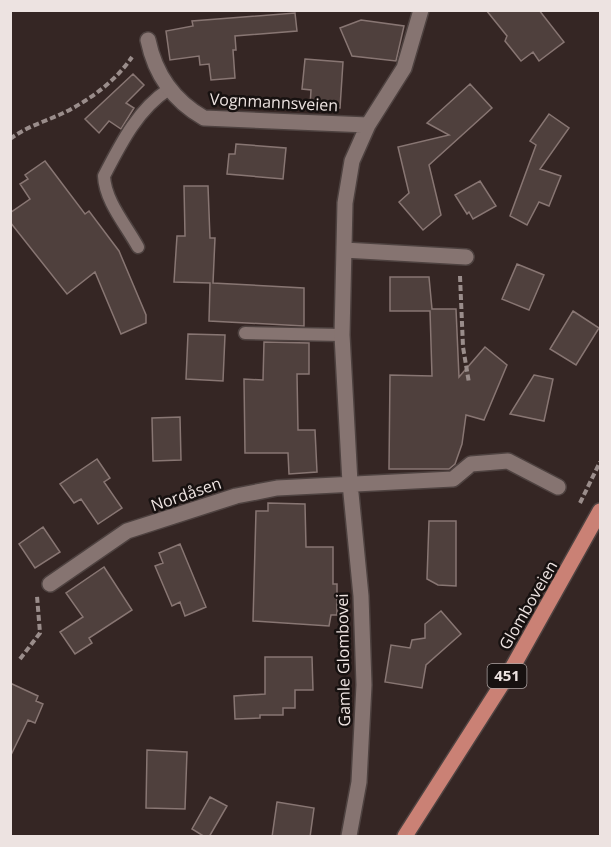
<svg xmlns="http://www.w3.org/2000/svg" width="611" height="847" font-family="'Open Sans',sans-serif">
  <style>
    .building { fill: #4f403d; stroke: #887673; stroke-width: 1.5 }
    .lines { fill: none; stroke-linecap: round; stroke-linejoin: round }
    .service-casing { stroke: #4e4240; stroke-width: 15 }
    .minor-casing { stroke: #4e4240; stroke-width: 18 }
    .primary-casing { stroke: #4e4240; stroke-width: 18 }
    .path { stroke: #9a8d8b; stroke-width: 4; stroke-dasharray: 6 3; stroke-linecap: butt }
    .service { stroke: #867471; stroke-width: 12 }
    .minor { stroke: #867471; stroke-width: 15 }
    .primary { stroke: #ca8175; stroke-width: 15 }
    .labels { text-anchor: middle; stroke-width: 5; stroke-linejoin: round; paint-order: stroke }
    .shield { fill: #171110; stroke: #ada4a2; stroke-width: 1.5 }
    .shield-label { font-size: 15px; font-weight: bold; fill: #ede3e1 }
    .street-label { font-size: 16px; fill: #ede3e1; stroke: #171110 }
  </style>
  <rect width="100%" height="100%" fill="#352624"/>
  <path class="building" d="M486,10H539L564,42L539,61L533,52L521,61L505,41L507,36Z
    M295,13L297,31L235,36L236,50H233L235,78L211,80L209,64L200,65L199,56L170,60L166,31L193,26L192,21Z
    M361,20L404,26L396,61L352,56L340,28Z
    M305,59L343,62L340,108L310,106L311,90L302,89Z
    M133,74L144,85L126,103L134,108L121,129L109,121L99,133L85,119Z
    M470,84L492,108L429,165L441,215L423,230L399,202L409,193L398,147L449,135L427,123Z
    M549,114L569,128L540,169L561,176L549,206L539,202L527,225L510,216L536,145L530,141Z
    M236,144L286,148L283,179L227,174L229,154H235Z
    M45,161L85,214L89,211L119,251L146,315V323L121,334L95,272L67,294L10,222V213L30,199L20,184L28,179L25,175Z
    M480,181L496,206L473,219L469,212L467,214L455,195Z
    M184,186H208L210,238H215L213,283L304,288V326L209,321L210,283L174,282L177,236H185Z
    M517,264L544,275L529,310L502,299Z
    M390,277H429L432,309H456L459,377L485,347L507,365L484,420L466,415L462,444L455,464L449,469H389L390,375L432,376L430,311H390Z
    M573,311L599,328L576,365L550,349Z
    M188,334L225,335L223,381L186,379Z
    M264,342L309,343V374H297L298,430H315L317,472L289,474L288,453H245L244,379L263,380Z
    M534,375L553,379L544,421L510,414Z
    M180,417L181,460L153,461L152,418Z
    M97,459L110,478L104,482L122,508L98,524L81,499L74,503L60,484Z
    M268,503L305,504L306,547H333V584H337V615H331L329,626L253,621L256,511H268Z
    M429,521H456V586L438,585L427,579Z
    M43,527L60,552L35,568L19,544Z
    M180,544L206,607L185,616L180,602L172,606L155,566L163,563L159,553Z
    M104,567L132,610L89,638L92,643L75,654L60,632L83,617L66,593Z
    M441,611L461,634L426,665L422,688L385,682L391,645L410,648L412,640L425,638V624Z
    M265,657H312L313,690H295V708H283V715H260V718L235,719L234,696L265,694Z
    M10,683L38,696L36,701L43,704L35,723L28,720L10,757Z
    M147,750L187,752L185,809L146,808Z
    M210,797L227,806L209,837H205L192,829Z
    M277,802L314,808L310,837H272Z"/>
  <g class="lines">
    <g class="service-casing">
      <path id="service" d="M138,247C126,225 105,201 104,176C121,143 138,109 169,89
        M245,333L342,335"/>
    </g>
    <g class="minor-casing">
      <path id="minor" d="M148,40C155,74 174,101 204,118L368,125
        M344,250L466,257
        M50,584L127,531L236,496L277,488L453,479L471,464L508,461L558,487
        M349,836L359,782L364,685L361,596L350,483L342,335L345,203L352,161L368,125L404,68L421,10"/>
    </g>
    <g class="primary-casing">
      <path id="primary" d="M405,836L511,670L600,511"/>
    </g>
    <path class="path" d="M10,139C30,124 52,120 73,108C96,95 117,79 132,57
      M460,276L463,347L469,383
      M580,503L600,462
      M20,659L40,633L37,596"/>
    <use href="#service" class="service"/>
    <use href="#minor" class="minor"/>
    <use href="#primary" class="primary"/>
  </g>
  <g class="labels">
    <rect class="shield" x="487.5" y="664" width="39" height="24" rx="4.5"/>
    <g class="shield-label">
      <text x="507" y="681">451</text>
    </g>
    <g class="street-label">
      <text transform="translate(274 102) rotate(3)" y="6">Vognmannsveien</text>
      <text transform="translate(186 494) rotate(-19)" y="6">Nordåsen</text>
      <text transform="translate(528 605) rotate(-60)" y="6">Glomboveien</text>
      <text transform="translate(343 660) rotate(-91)" y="6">Gamle Glombovei</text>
    </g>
  </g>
  <rect width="611" height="847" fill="none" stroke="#ede3e1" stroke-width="24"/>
</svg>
